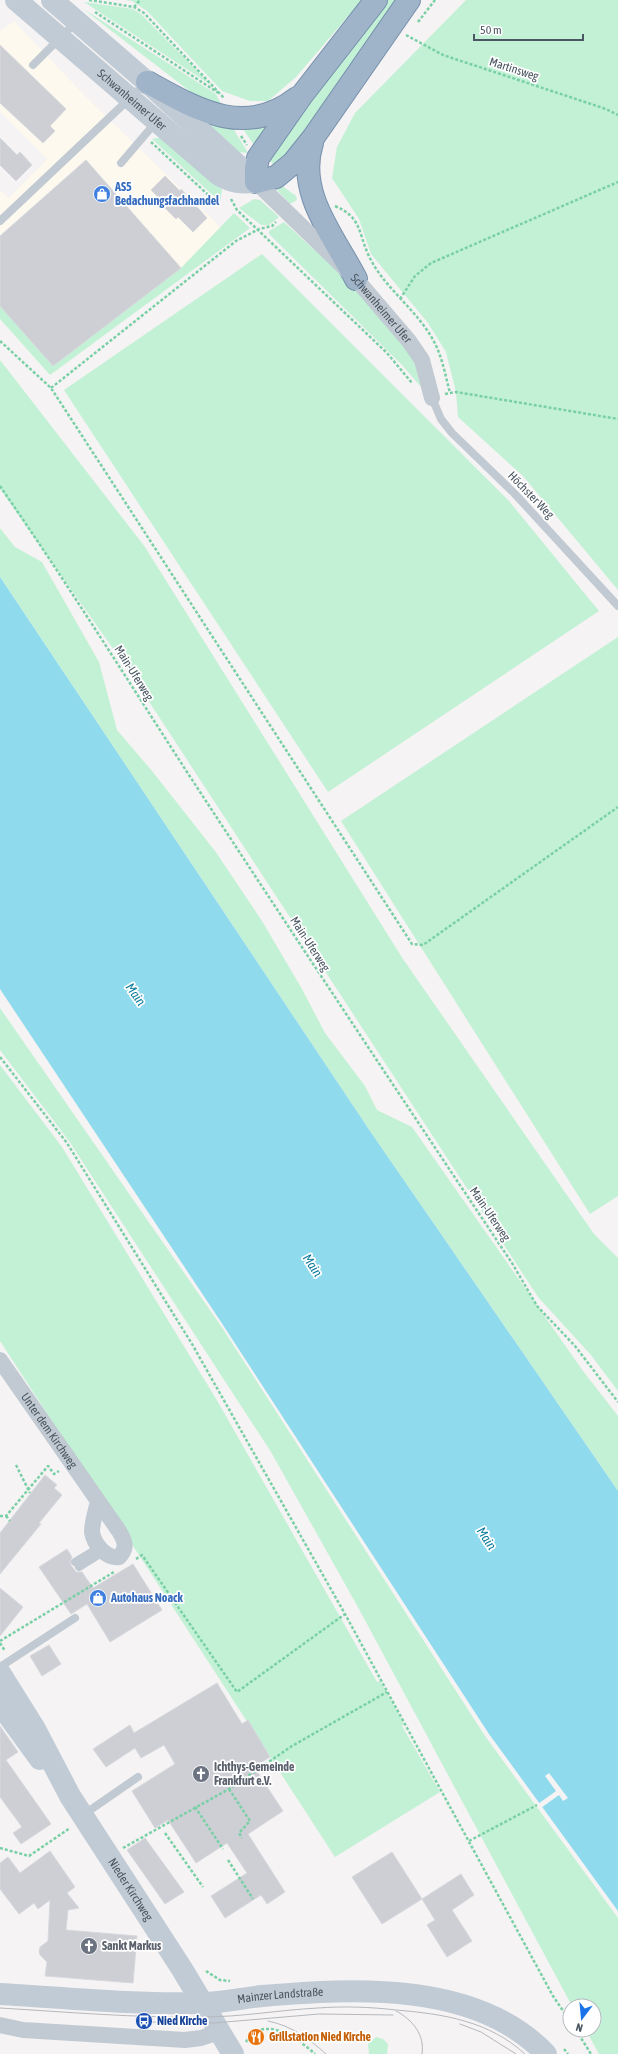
<svg xmlns="http://www.w3.org/2000/svg" width="618" height="2054" font-family="'Asap Condensed',sans-serif">
  <style>
    .commercial { fill: #fdf9ef }
    .green { fill: #c3f1d5 }
    .water { fill: #90daee }
    .pier { fill: #f5f3f3 }
    .building { fill: #cdcfd5; stroke: #d7d9de }
    .lines { fill: none; stroke-linecap: round; stroke-linejoin: round }
    .trunk-casing { stroke: #7690ad; stroke-width: 24 }
    .path { stroke: #7ad0a6; stroke-width: 2.5; stroke-dasharray: 3 2; stroke-linecap: butt }
    .service { stroke: #c1cad2; stroke-width: 8 }
    .minor { stroke: #c1cad2; stroke-width: 16 }
    .secondary { stroke: #c1cbd6; stroke-width: 22 }
    .trunk { stroke: #9fb4c9; stroke-width: 22 }
    .tram { stroke: #b5b8bd; stroke-width: 1 }
    .labels { text-anchor: middle; stroke-width: 3.5; stroke-linejoin: round; paint-order: stroke }
    .street-label { font-size: 12px; fill: #4a5661; stroke: #fff }
    .shop-label { font-size: 12px; font-weight: bold; fill: #366cbe; stroke: #fff; text-anchor: start }
    .worship-label { font-size: 12px; font-weight: bold; fill: #5b616d; stroke: #fff; text-anchor: start }
    .transit-label { font-size: 12px; font-weight: bold; fill: #164399; stroke: #fff; text-anchor: start }
    .food-label { font-size: 12px; font-weight: bold; fill: #c56008; stroke: #fff; text-anchor: start }
    .water-label { font-size: 13px; font-style: italic; fill: #0c7c9b; stroke: #fff }
  </style>
  <rect width="100%" height="100%" fill="#f5f3f3"/>
  <path class="commercial" d="M14,21L86,97L232,238L50,375L0,319V190L9,198L47,159L0,112V31Z"/>
  <path class="green" d="M125,0H362L296,77L268,101H250L222,91L147,11L132,1Z
    M387,0H401L277,168L267,158L286,127Z
    M466,0H618V590L523,476L458,417L456,392L446,352L428,323L371,254L359,219L332,178L337,147L355,113Z
    M84,2L133,9L142,15L211,85Z
    M82,8L216,94L224,110L205,103Z
    M201,117L233,128L248,153L238,152Z
    M268,125L256,148L243,129Z
    M156,138H163L220,184L222,190L220,202L152,139Z
    M281,185L296,196L297,200L290,204L276,189Z
    M254,199L260,200L279,217L269,225H261L239,208Z
    M234,213L250,228L50,375L0,319V306L181,268Z
    M284,222L358,290L413,356L421,387L402,365L269,234V231Z
    M262,254L509,501L599,611L328,792L64,390Z
    M0,360L145,547L403,959L594,1234L618,1258V1391L591,1355L538,1297L131,674L0,489Z
    M0,528L15,547L42,562L99,662L117,730L152,771L215,851L262,921L302,989L325,1033L365,1086L377,1110L412,1127L583,1371L618,1416V1491L370,1131L0,577Z
    M618,637V1196L590,1214L341,821Z
    M0,1008L221,1326L485,1736L618,1918V2054H599L586,2030H594V2006H572L359,1609L271,1452L69,1141L0,1050Z
    M0,1065L62,1147L218,1402L377,1682L380,1681L404,1724L402,1726L440,1792L335,1857L0,1341Z
    M376,2037L383,2039L388,2044L387,2054H369L368,2044Z"/>
  <path class="water" d="M0,577L370,1131L618,1491V1911L489,1734L223,1325L0,989Z"/>
  <path class="pier" d="M549,1773L568,1798L563,1801L559,1795L541,1808L538,1804L556,1791L545,1776Z"/>
  <path class="building" d="M0,45L66,109L50,126L55,131L43,143L0,103Z
    M0,138L17,155L20,152L32,165L16,181L0,165Z
    M86,160L181,268L53,366L0,306V236Z
    M165,176L180,191L181,189L207,218L193,232L178,217L176,219L165,208L167,206L151,190Z
    M45,1475L57,1485L54,1488L62,1495L39,1523L41,1524L0,1574V1533Z
    M67,1549L72,1557L70,1562L71,1565L76,1572H82L93,1588L133,1564L162,1610L110,1642L87,1604L71,1614L39,1567Z
    M0,1588L23,1607L0,1636Z
    M49,1645L61,1664L42,1676L30,1656Z
    M217,1683L242,1724L248,1720L270,1757L254,1767L283,1811L248,1834L285,1892L267,1904L261,1895L225,1918L211,1896L247,1873L227,1843L196,1863L168,1820L155,1828L132,1791L175,1764L164,1745L141,1758L135,1748L106,1767L93,1749L130,1725L134,1733Z
    M0,1726L18,1752L6,1760L51,1824L21,1844L13,1833L22,1827L0,1797Z
    M145,1838L184,1892L165,1904L127,1850Z
    M50,1851L75,1887L67,1893L79,1908L68,1910L66,1930L137,1936L133,1983L45,1976L47,1962L40,1955L39,1951L40,1947L48,1941L50,1900L38,1909L34,1903L19,1914L0,1889V1863L8,1857L20,1873Z
    M392,1852L422,1899L382,1924L352,1877Z
    M461,1874L474,1895L452,1910L472,1941L447,1957L427,1925L435,1920L422,1899Z"/>
  <g class="lines">
    <g class="trunk-casing">
      <path id="trunk" d="M376,0L302,95L258,158L256,168V182L276,177L293,163L313,138L409,0
        M147,82C196,109 245,139 297,98
        M312,143C296,193 334,236 356,279"/>
    </g>
    <path class="path" d="M89,0L134,7L144,13L224,98
      M134,7L140,0
      M95,12L220,94
      M418,22L435,0
      M406,35L443,55L606,109L618,115
      M241,136L247,145
      M151,142L218,204
      M231,199L237,210L387,353L412,383
      M335,206C361,217 358,231 368,254C382,286 415,308 432,338C442,355 445,374 450,393
      M400,299L415,276L431,263L618,182
      M0,341L51,388L412,944L423,945L618,807
      M51,388L236,241L259,229L272,226L276,222
      M445,394L456,392L618,419
      M0,486C65,580 125,676 187,772C294,936 403,1100 512,1263L537,1306L575,1346L618,1402
      M0,1057L67,1143L192,1344L345,1614L553,1996L570,2021
      M16,1465L30,1493
      M0,1516H6L48,1466L54,1474L59,1471
      M6,1516L10,1521
      M136,1559L142,1555L237,1692L345,1614
      M0,1641L114,1572
      M0,1643L5,1651
      M229,1789L250,1821L239,1833L242,1838
      M195,1807L223,1849
      M165,1833L203,1887
      M469,1841L537,1805
      M0,1848L29,1856L70,1828
      M123,1848L229,1789L292,1746L387,1692
      M228,1860L253,1899
      M206,1971L220,1980L230,1981
      M576,2030L591,2054
      M246,2042C263,2013 299,2039 315,2054
      M564,2049L568,2054"/>
    <path class="service" d="M33,65L76,22
      M121,163L156,122
      M0,221L146,83
      M432,398L441,419L452,433L514,493L618,606
      M75,1562L100,1547
      M79,1567L103,1552
      M0,1667L75,1618
      M83,1815L138,1777"/>
    <g class="minor">
      <path id="s1" d="M256,182L356,279L409,341L422,360L432,398"/>
      <path id="s2" d="M0,1360L119,1531C125,1541 128,1548 119,1557C107,1559 94,1545 92,1532C92,1522 96,1511 98,1501"/>
      <path d="M0,2025L23,2030L185,2040L201,2038L219,2032"/>
    </g>
    <g class="secondary">
      <path id="s3" d="M16,0L219,175C232,183 241,183 256,182"/>
      <path d="M52,0L147,82L256,182"/>
      <path id="s4" d="M0,1673L35,1729L70,1796L182,1969L233,2054"/>
      <path d="M0,1704L40,1759"/>
      <path id="s5" d="M0,1994C67,1998 135,2005 202,2003C222,2003 243,1998 262,1996C355,1988 476,1981 546,2054"/>
    </g>
    <use href="#trunk" class="trunk"/>
    <path class="tram" d="M0,2008C67,2012 135,2018 203,2017C241,2017 279,2010 318,2008C344,2006 371,2007 396,2010C444,2014 489,2021 525,2054
      M396,2011C413,2020 425,2035 422,2054
      M268,2021C292,2026 308,2038 326,2054
      M148,2022L214,2023L319,2014L393,2015
      M460,2024L481,2032L516,2054"/>
  </g>
  <defs>
    <g id="shop-disc" transform="scale(0.9)"><circle r="9.5" fill="#3f7fe0" stroke="#fff"/><path d="M-5-2.5h2.3a2.7 3.5 0 0 1 5.4 0H5L5.5 6h-11ZM-1.5-2.5h3a1.5 2.3 0 0 0-3 0Z" fill="#fff"/></g>
    <g id="church-disc" transform="scale(0.9)"><circle r="9.5" fill="#6b7280" stroke="#fff"/><path d="M-1.2-6h2.4v3.5h3.3v2.4h-3.3V6h-2.4V-.1h-3.3v-2.4h3.3Z" fill="#fff"/></g>
    <g id="bus-disc" transform="scale(0.9)"><circle r="9.5" fill="#1a4fb4" stroke="#fff"/><path d="M-5-6H5V4H4V6H2V4H-2V6H-4V4H-5ZM-3.5-4V0h7V-4ZM-3.5 1.2v1.5H-2V1.2ZM2 1.2v1.5H3.5V1.2Z" fill="#fff"/></g>
    <g id="restaurant-disc" transform="scale(0.9)"><circle r="9.5" fill="#e8710a" stroke="#fff"/><path d="M-5-6h1v4h1v-4h1v4h1v-4h1v5L-1.5 .5V6h-2V.5L-5-1ZM5-6V6H3V1.5H1.5Q1.5-4 5-6Z" fill="#fff"/></g>
  </defs>
  <g fill-rule="evenodd">
    <use href="#shop-disc" x="102" y="194"/>
    <use href="#shop-disc" x="98" y="1598"/>
    <use href="#church-disc" x="201" y="1774"/>
    <use href="#church-disc" x="89" y="1946"/>
    <use href="#bus-disc" x="144" y="2021"/>
    <use href="#restaurant-disc" x="256" y="2037"/>
  </g>
  <g class="labels">
    <g class="street-label">
      <text transform="translate(514 69) rotate(18)" y="4">Martinsweg</text>
      <text dy="4" stroke="none"><textPath href="#s3" startOffset="153">Schwanheimer Ufer</textPath></text>
      <text dy="4" stroke="none"><textPath href="#s1" startOffset="178">Schwanheimer Ufer</textPath></text>
      <text transform="translate(531 495) rotate(46)" y="4">Höchster Weg</text>
      <text transform="translate(134 673) rotate(58)" y="4">Main-Uferweg</text>
      <text transform="translate(310 944) rotate(57)" y="4">Main-Uferweg</text>
      <text transform="translate(490 1214) rotate(56)" y="4">Main-Uferweg</text>
      <text dy="4" stroke="none"><textPath href="#s2" startOffset="86">Unter dem Kirchweg</textPath></text>
      <text dy="4" stroke="none"><textPath href="#s4" startOffset="253">Nieder Kirchweg</textPath></text>
      <text dy="4" stroke="none"><textPath href="#s5" startOffset="281">Mainzer Landstraße</textPath></text>
    </g>
    <g class="shop-label">
      <text x="115" y="191">AS5<tspan x="115" dy="14">Bedachungsfachhandel</tspan></text>
      <text x="111" y="1602">Autohaus Noack</text>
    </g>
    <g class="worship-label">
      <text x="214" y="1771">Ichthys-Gemeinde<tspan x="214" dy="14">Frankfurt e.V.</tspan></text>
      <text x="102" y="1950">Sankt Markus</text>
    </g>
    <g class="transit-label">
      <text x="157" y="2025">Nied Kirche</text>
    </g>
    <g class="food-label">
      <text x="269" y="2041">Grillstation Nied Kirche</text>
    </g>
    <g class="water-label">
      <text transform="translate(136 994) rotate(55)" y="5">Main</text>
      <text transform="translate(313 1265) rotate(57)" y="5">Main</text>
      <text transform="translate(487 1538) rotate(57)" y="5">Main</text>
    </g>
  </g>
  <g transform="translate(582 2018) rotate(196)"><circle r="19" fill="#ffffff" stroke="#b7bbc0"/>
  <path d="M0-3L7 15L0 10L-7 15Z" fill="#1a73e8"/>
  <text y="-6" font-size="11" font-weight="bold" text-anchor="middle" fill="#4a5661">N</text>
  </g>
  <path d="M474 34v6h109v-6" fill="none" stroke="#4a5661" stroke-width="2"/>
  <text x="480" y="34" font-size="12" fill="#4a5661" stroke="#ffffff" stroke-width="3" paint-order="stroke">50 m</text>
</svg>
